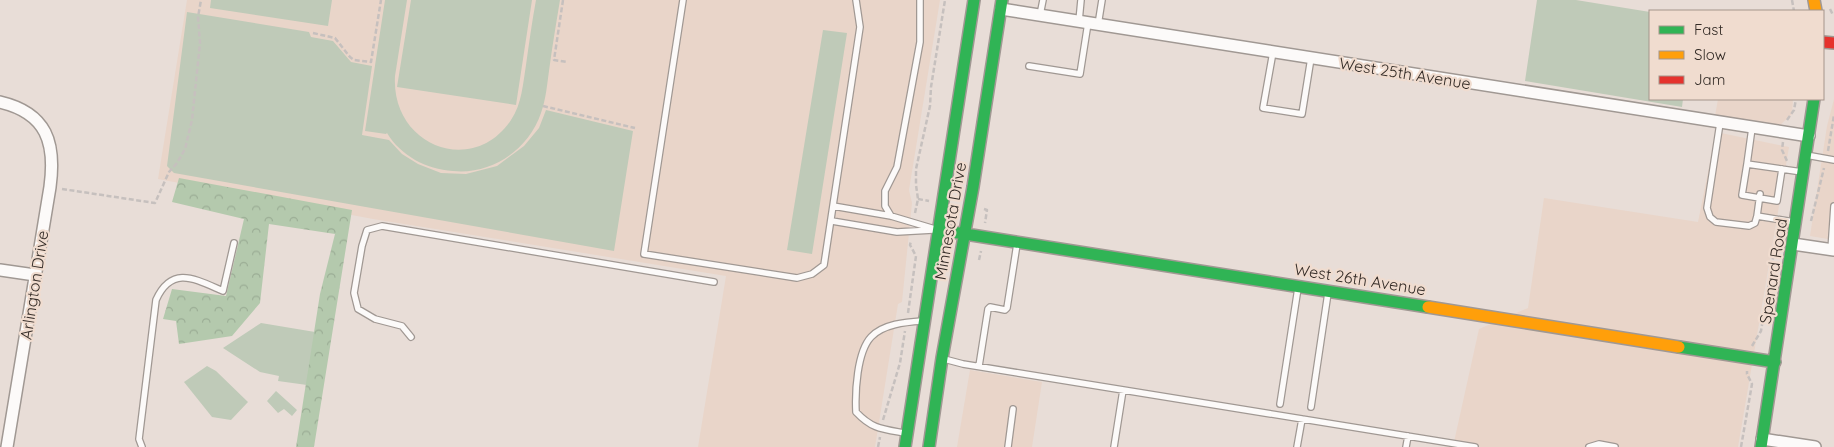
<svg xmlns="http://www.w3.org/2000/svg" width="1834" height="447" font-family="Quicksand,sans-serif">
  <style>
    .built { fill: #e9d5c9 }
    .green { fill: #bfcab8 }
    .forest { fill: url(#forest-crowns) }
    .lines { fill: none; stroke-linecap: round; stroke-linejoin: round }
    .lane-casing { stroke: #a09893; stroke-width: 8 }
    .street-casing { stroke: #a09893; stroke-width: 14 }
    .fast-casing { stroke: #a09893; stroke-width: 14 }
    .slow-casing { stroke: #a09893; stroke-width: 14 }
    .jam-casing { stroke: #a09893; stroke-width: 14 }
    .path { stroke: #c6c0be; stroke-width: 2.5; stroke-dasharray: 5 2.5; stroke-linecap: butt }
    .lane { stroke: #fcfaf9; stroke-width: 5.5 }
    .street { stroke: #fcfaf9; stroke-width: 11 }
    .fast { stroke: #30b455; stroke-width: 11 }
    .slow { stroke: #ff9f0a; stroke-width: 11 }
    .jam { stroke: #e5322d; stroke-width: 11 }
    .labels { text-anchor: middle; stroke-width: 4.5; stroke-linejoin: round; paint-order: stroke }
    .street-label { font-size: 16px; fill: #332b26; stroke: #f0dccf }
  </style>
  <defs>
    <pattern id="forest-crowns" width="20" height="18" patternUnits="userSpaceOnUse" patternTransform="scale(1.25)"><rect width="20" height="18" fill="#b4c9ad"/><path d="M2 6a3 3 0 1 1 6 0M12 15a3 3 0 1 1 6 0" fill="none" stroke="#9bad95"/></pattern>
  </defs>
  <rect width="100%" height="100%" fill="#e8ddd7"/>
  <path class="built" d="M187,0H940L909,190L912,203L902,302L898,304L875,447H698L726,276L373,219L158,179Z
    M1718,99H1793L1792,114L1779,126L1715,116Z
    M1834,99V240L1810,236L1827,126Z
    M1716,132L1789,147L1738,447H1481L1454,442L1479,329L1528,308L1544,198L1698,222Z
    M970,370L1042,382L1032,447H957Z"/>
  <path class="green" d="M211,0H332L328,26L210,8Z
    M385,0H407L395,76C391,146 473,177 511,120C522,104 523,83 526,65C529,43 532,22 536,0H560C556,24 552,48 549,71C547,85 546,99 541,113C529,149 492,175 453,171C426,169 401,156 387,133L386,134L365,131Z
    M411,0H532L516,105L397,87Z
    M1537,0H1576L1650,12V99H1683L1682,107L1525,81Z
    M187,12L309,32L311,37L333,41L351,62L372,66L362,135L389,140L402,154L418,164L441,173L466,174L497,166L524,146L539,128L546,110L633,131L614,251L174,173L167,166Z
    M823,30L847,33L812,254L787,250Z
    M261,323L315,332L307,385L278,381L279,376L260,372L223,348Z
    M207,366L216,371L248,402L231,420L212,417L184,382Z
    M276,391L297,410L292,416L284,409L278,413L267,401Z"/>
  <path class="forest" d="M179,178L352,210L314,447H296L320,294L335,234L269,224L260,303L232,336L179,344L176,321L163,319L172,289L226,296L244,219L172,202Z"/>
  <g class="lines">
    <g class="lane-casing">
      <path id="lane" d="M683,0L644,254L797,278L812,274L824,265L860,27L856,0
        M1040,15L1043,0
        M1079,21L1081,0
        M1098,25L1102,0
        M1273,52L1263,108L1302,114L1311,58
        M1029,66L1080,74L1088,23
        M1720,123L1707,208L1710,217L1716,222L1749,226L1755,223L1757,216
        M1752,128L1747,164L1802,172
        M1806,155L1834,160
        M1747,164L1742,195L1777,201L1782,169
        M1760,194L1757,216L1794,222
        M833,206L891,216L938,230
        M891,216L885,206V191L897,167L920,42V0
        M832,221L897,232L933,230
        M1831,250L1834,206
        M411,337L402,326L375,319L358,309L354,293L362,246L367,230L382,226L714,282
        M944,359L963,364L1475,447
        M979,366L988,309L990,307L1005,310L1007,308L1017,244
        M1280,404L1298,288
        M1311,407L1328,293
        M905,433C882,429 872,429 856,412C855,392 857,352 871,337C883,324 906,322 922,321
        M142,447L139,439L156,300C172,265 195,279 223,291L234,243
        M1008,447L1013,409
        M1114,447L1123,390
        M1297,447L1302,419
        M1406,447L1408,436
        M1589,447L1599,444L1615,447"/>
    </g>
    <g class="street-casing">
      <path id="street" d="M1001,9L1809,136
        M0,102C47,113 56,143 50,187L7,447
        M1793,244L1834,250
        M0,270L35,275
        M1762,439L1815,447"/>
    </g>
    <g class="fast-casing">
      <path id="fast" d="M940,230L1428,307
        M1679,347L1775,362
        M905,447L974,0
        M929,447L942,358L973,187L1002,0
        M1761,447L1814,99"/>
    </g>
    <g class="slow-casing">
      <path id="slow" d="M1814,0L1816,11
        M1428,307L1679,347"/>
    </g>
    <g class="jam-casing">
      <path id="jam" d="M1823,42L1834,43"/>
    </g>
    <path class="path" d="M563,0L554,60L567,62
      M1792,0L1794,11
      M1830,9L1833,15
      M313,33L335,38L350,57L354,60L371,62L381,0
      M543,106L635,128
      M1787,120L1794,110L1796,99
      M1783,142L1782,150L1787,161
      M1828,151L1834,115
      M62,189L155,203L169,172L177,163L185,149L192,120L200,43L198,17L201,0
      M918,199L929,201
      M984,209L987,210L985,223
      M915,213L918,199L916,185V169L930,106L931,87L945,0
      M1811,221L1824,168
      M979,260L981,251
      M908,313L916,256L910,245L911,241
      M1752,346L1761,331L1778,228
      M883,420L900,363L905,331
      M878,447L880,437
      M1741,447L1752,384L1747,374V371"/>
    <use href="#lane" class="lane"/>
    <use href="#street" class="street"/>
    <use href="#fast" class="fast"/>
    <use href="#slow" class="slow"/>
    <use href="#jam" class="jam"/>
  </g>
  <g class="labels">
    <g class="street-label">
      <text transform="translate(1405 73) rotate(9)" y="6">West 25th Avenue</text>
      <text transform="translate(950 221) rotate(-80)" y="6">Minnesota Drive</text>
      <text transform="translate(1773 271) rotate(-81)" y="6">Spenard Road</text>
      <text transform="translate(1360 279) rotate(9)" y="6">West 26th Avenue</text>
      <text transform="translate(34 285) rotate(-81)" y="6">Arlington Drive</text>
    </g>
  </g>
  <rect x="1649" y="10" width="175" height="90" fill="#f0dccf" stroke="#a4958b"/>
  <rect x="1659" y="26" width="25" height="8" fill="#30b455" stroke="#a4958b"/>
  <text x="1694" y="35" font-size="15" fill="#332b26">Fast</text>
  <rect x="1659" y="51" width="25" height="8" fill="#ff9f0a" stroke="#a4958b"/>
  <text x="1694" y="60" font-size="15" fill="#332b26">Slow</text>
  <rect x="1659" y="76" width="25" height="8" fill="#e5322d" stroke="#a4958b"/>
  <text x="1694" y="85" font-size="15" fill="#332b26">Jam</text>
</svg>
